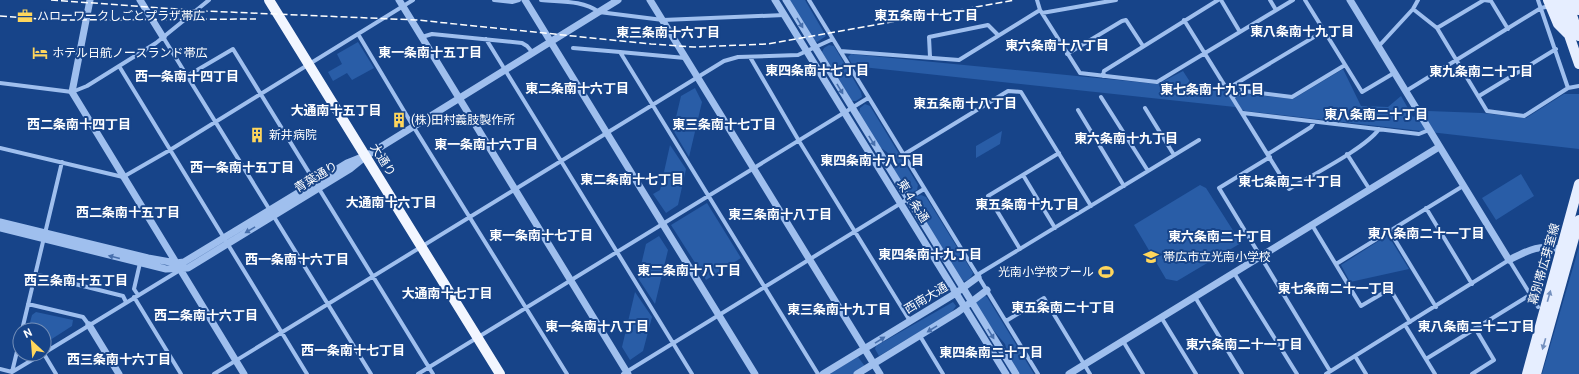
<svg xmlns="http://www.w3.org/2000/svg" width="1579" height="374" font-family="Roboto,'Noto Sans JP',sans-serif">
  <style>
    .green { fill: #295da7 }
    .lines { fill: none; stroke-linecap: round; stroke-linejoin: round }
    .minor { stroke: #9fbfee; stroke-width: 4 }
    .tertiary { stroke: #9fbfee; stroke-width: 7 }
    .primary { stroke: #e6eeff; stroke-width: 10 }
    .trunk { stroke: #f2f6ff; stroke-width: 10 }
    .rail { stroke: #fff; stroke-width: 1.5; stroke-dasharray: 7 3; stroke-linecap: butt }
    .oneway { fill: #476fac }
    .oneway2 { fill: #7490be }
    .labels { text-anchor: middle; stroke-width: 4; stroke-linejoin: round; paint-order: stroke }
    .poi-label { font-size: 12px; fill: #fff; stroke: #174489; text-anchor: start }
    .street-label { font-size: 12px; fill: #fff; stroke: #174489 }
    .neighbourhood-label { font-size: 13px; font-weight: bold; fill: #fff; stroke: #174489 }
  </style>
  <rect width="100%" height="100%" fill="#174489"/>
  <path class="green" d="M788,0H805L826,36L817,42L813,40Z
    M358,42L374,68L352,80L347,73L333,81L328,72L342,64L337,54Z
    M829,45L834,46L861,92L862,97L856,101H852L822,52L824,48Z
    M851,54L1158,84L1183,71L1194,88L1293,99L1343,69L1361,106L1388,107L1401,96L1413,117L1428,111L1482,113L1526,118L1564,94H1579V149L1245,111L1235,107L853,66L848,57Z
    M695,88L702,102L689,157L673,130L681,96Z
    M865,104L870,106L918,185L917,190L911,193L907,191L894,170V163L887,152L878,146L859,115L860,108Z
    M1002,131L1000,144L976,158V146Z
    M670,145L686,169L678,205L666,213L653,194L660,190Z
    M1521,174L1534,196L1496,220L1482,198Z
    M1200,185L1206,188L1241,243L1177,281L1166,279L1134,225Z
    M921,195L926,197L973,273C971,278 968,281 963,281L914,203L915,197Z
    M707,203L741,258L706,280L671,225Z
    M1388,235L1409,269L1350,282L1341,265Z
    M659,236L668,250L655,304L638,278L646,244Z
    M1579,247V374H1542Z
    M635,292L652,317L643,351L630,360L622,347Z
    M984,295L987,297L1034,374H1020L1008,354L1005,344L989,325L976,304L975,300Z
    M953,302L956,306L951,313L879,356L875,349L876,346Z
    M36,312L73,320L72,326L44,344V330H28L32,315Z
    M858,357L864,365V367L853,374H829Z"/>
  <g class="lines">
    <path class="minor" d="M494,0L512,2L519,0
      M541,0C561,2 582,0 599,12L663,20L784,15
      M809,0L1038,374
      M1037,0L1040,10L1080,73L1157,82L1293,0
      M1221,0L1240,32
      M1270,0L1276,10
      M1305,0L1362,92L1394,73
      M1538,0L1568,88
      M1413,9L1437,28L1487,111L1524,116L1568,88L1579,86
      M1042,13L1116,0
      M1184,20L1289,189C1310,176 1366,148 1379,129
      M1437,28L1484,0L1491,1L1508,29
      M358,34L413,126L567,374
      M163,37L371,374
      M422,37L432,34L522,43L527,46L533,53
      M486,39L692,374
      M1378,47L1413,9L1418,0
      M573,48L620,52L818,374
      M840,51L959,60L1040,10
      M620,52L685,58
      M1067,54L1122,21L1126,20L1143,46
      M750,57L799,141L910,321
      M930,57L929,37L988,25L998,35
      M119,66L307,374
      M187,76L233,49L433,374
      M1103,76L1104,71L1218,0
      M0,83L72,92L87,86L156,43L209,0
      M1238,83L1244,91L1292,97L1345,65
      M1227,89L1324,31
      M1406,91L1541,8L1550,6
      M1479,96L1556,49
      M1101,97L1148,171
      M1232,97L1244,91
      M1145,108L1174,155
      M1078,110L1124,186
      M1243,113L1419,134L1429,130
      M0,148L123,177L170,150L413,0
      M1268,154L1311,127L1314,122
      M1347,154L1370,190
      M903,155L1008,91L1021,92L1091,206
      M1270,157L1219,188L1330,371
      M1023,175L1055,228
      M1426,208L1472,284
      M1312,225L1361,306L1390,289L1410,322
      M1389,230L1436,307
      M1020,249L988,196L1059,153
      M1336,264L1463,186
      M1234,273L1297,374
      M35,274L123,296L126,302
      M977,275L1199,140
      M138,295L134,289L140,263
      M134,297L181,374
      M1195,297L1242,374
      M28,304L83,317L89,325
      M1161,317L1196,374
      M1006,321L1044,298L1090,374
      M1405,325L1435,374
      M22,330L62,162
      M920,336L943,374
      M1123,341L1143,374
      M44,353L180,270
      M44,354L56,374
      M1355,356L1366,374
      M1426,359L1530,295
      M0,369L12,372L42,354
      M12,372L20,339
      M214,374L724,61L738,57L798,55L833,39
      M418,374L868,98
      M623,374L924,189
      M1326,374L1509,260L1538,307
      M1472,374L1494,360L1475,328"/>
    <path class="tertiary" d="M90,0L72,92L244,374
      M140,0L163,37
      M399,0L628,374
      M525,0L755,374
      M650,0L880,374
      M775,0L1006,374
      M786,0L1016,374
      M1350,0L1509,260C1530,249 1540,244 1564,250
      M0,222L148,258L176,263L184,262L347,163L362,157
      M0,228L166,269L188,268L350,169L366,156L618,0
      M89,325L119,374
      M823,374L956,293L978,277
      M857,374L958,312L987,290
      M1069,374L1439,147"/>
    <path class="primary" d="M1548,0L1558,24L1568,34
      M1557,0L1579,64
      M1567,0L1579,36
      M1576,0L1579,10
      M1527,374L1579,184
      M1536,374L1579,220"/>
    <path class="trunk" d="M269,0L500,374"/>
    <path class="rail" d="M51,0L204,11L417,20L651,44L694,47L768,44L1015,0
      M0,16L56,20L256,19"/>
  </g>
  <defs><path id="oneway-solid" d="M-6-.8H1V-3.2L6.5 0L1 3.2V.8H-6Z"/></defs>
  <g class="oneway">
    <use href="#oneway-solid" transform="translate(800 23) rotate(59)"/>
    <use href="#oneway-solid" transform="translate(840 89) rotate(59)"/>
    <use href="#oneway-solid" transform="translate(872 141) rotate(58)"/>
    <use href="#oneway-solid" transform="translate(250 230) rotate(149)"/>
    <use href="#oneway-solid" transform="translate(114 257) rotate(-166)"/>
    <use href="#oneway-solid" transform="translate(932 329) rotate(148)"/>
    <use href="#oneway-solid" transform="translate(991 334) rotate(58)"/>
    <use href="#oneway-solid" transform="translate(880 340) rotate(-32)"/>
  </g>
  <g class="oneway2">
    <use href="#oneway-solid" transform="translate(1549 296) rotate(-74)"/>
    <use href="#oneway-solid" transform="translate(1544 344) rotate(106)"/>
  </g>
  <defs>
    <g id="office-bare" transform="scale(1.2)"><path d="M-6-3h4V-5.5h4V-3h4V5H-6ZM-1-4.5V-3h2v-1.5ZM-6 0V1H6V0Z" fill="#ffd65c" stroke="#174489" stroke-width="2.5" paint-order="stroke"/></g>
    <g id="hotel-bare" transform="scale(1.2)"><path d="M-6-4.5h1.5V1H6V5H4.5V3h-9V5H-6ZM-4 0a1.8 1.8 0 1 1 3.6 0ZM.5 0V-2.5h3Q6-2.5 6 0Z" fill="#ffd65c" stroke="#174489" stroke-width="2.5" paint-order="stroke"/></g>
    <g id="building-bare" transform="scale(1.2)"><path d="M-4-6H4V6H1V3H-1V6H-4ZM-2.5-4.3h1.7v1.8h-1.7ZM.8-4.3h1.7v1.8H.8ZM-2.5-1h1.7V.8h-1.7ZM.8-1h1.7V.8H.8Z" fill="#ffd65c" stroke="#174489" stroke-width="2.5" paint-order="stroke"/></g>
    <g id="school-bare" transform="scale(1.2)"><path d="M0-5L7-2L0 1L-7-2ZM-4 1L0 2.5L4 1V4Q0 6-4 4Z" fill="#ffd65c" stroke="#174489" stroke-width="2.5" paint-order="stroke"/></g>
    <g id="stadium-bare" transform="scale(1.2)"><path d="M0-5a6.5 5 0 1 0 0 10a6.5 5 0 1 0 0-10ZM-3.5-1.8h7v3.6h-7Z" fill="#ffd65c" stroke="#174489" stroke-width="2.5" paint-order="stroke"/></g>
  </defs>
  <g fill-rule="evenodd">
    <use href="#office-bare" x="25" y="16"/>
    <use href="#hotel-bare" x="40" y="53"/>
    <use href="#building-bare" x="399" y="120"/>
    <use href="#building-bare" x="257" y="135"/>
    <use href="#school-bare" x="1151" y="257"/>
    <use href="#stadium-bare" x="1106" y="272"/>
  </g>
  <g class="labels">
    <g class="poi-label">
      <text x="37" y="20">ハローワークしごとプラザ帯広</text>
      <text x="52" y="57">ホテル日航ノースランド帯広</text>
      <text x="411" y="124">(株)田村義肢製作所</text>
      <text x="269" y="139">新井病院</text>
      <text x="1163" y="261">帯広市立光南小学校</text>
      <text x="1094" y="276" text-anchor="end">光南小学校プール</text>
    </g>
    <g class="street-label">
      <text transform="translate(383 160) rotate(58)" y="4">大通り</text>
      <text transform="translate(316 177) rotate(-31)" y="4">青葉通り</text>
      <text transform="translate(913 201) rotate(58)" y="4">東４条通</text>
      <text transform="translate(1544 264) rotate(-74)" y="4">幕別帯広芽室線</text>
      <text transform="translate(926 298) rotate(-31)" y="4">西南大通</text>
    </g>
    <g class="neighbourhood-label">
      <text x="926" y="20">東五条南十七丁目</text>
      <text x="1302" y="36">東八条南十九丁目</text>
      <text x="668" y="37">東三条南十六丁目</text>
      <text x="1057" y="50">東六条南十八丁目</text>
      <text x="430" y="57">東一条南十五丁目</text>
      <text x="817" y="75">東四条南十七丁目</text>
      <text x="1481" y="76">東九条南二十丁目</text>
      <text x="187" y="81">西一条南十四丁目</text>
      <text x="577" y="93">東二条南十六丁目</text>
      <text x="1212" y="94">東七条南十九丁目</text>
      <text x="965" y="108">東五条南十八丁目</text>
      <text x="336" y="115">大通南十五丁目</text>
      <text x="1376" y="119">東八条南二十丁目</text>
      <text x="79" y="129">西二条南十四丁目</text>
      <text x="724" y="129">東三条南十七丁目</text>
      <text x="1126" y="143">東六条南十九丁目</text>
      <text x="486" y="149">東一条南十六丁目</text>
      <text x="872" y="165">東四条南十八丁目</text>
      <text x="242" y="172">西一条南十五丁目</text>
      <text x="632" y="184">東二条南十七丁目</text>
      <text x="1290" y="186">東七条南二十丁目</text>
      <text x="391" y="207">大通南十六丁目</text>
      <text x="1027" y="209">東五条南十九丁目</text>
      <text x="128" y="217">西二条南十五丁目</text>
      <text x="780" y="219">東三条南十八丁目</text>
      <text x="1426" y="238">東八条南二十一丁目</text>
      <text x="541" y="240">東一条南十七丁目</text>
      <text x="1220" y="241">東六条南二十丁目</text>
      <text x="930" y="259">東四条南十九丁目</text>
      <text x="297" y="264">西一条南十六丁目</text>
      <text x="689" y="275">東二条南十八丁目</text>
      <text x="76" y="285">西三条南十五丁目</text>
      <text x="1336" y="293">東七条南二十一丁目</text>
      <text x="447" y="298">大通南十七丁目</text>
      <text x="1063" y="312">東五条南二十丁目</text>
      <text x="839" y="314">東三条南十九丁目</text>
      <text x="206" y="320">西二条南十六丁目</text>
      <text x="597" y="331">東一条南十八丁目</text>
      <text x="1476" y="331">東八条南二十二丁目</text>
      <text x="1244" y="349">東六条南二十一丁目</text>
      <text x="353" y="355">西一条南十七丁目</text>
      <text x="991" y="357">東四条南二十丁目</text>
      <text x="119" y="364">西三条南十六丁目</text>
    </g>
  </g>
  <g transform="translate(32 342) rotate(334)"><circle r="19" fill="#174489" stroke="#748fb8"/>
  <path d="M0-3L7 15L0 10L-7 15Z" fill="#ffd65c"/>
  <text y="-6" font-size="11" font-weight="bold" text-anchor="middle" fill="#ffffff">N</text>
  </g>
</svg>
